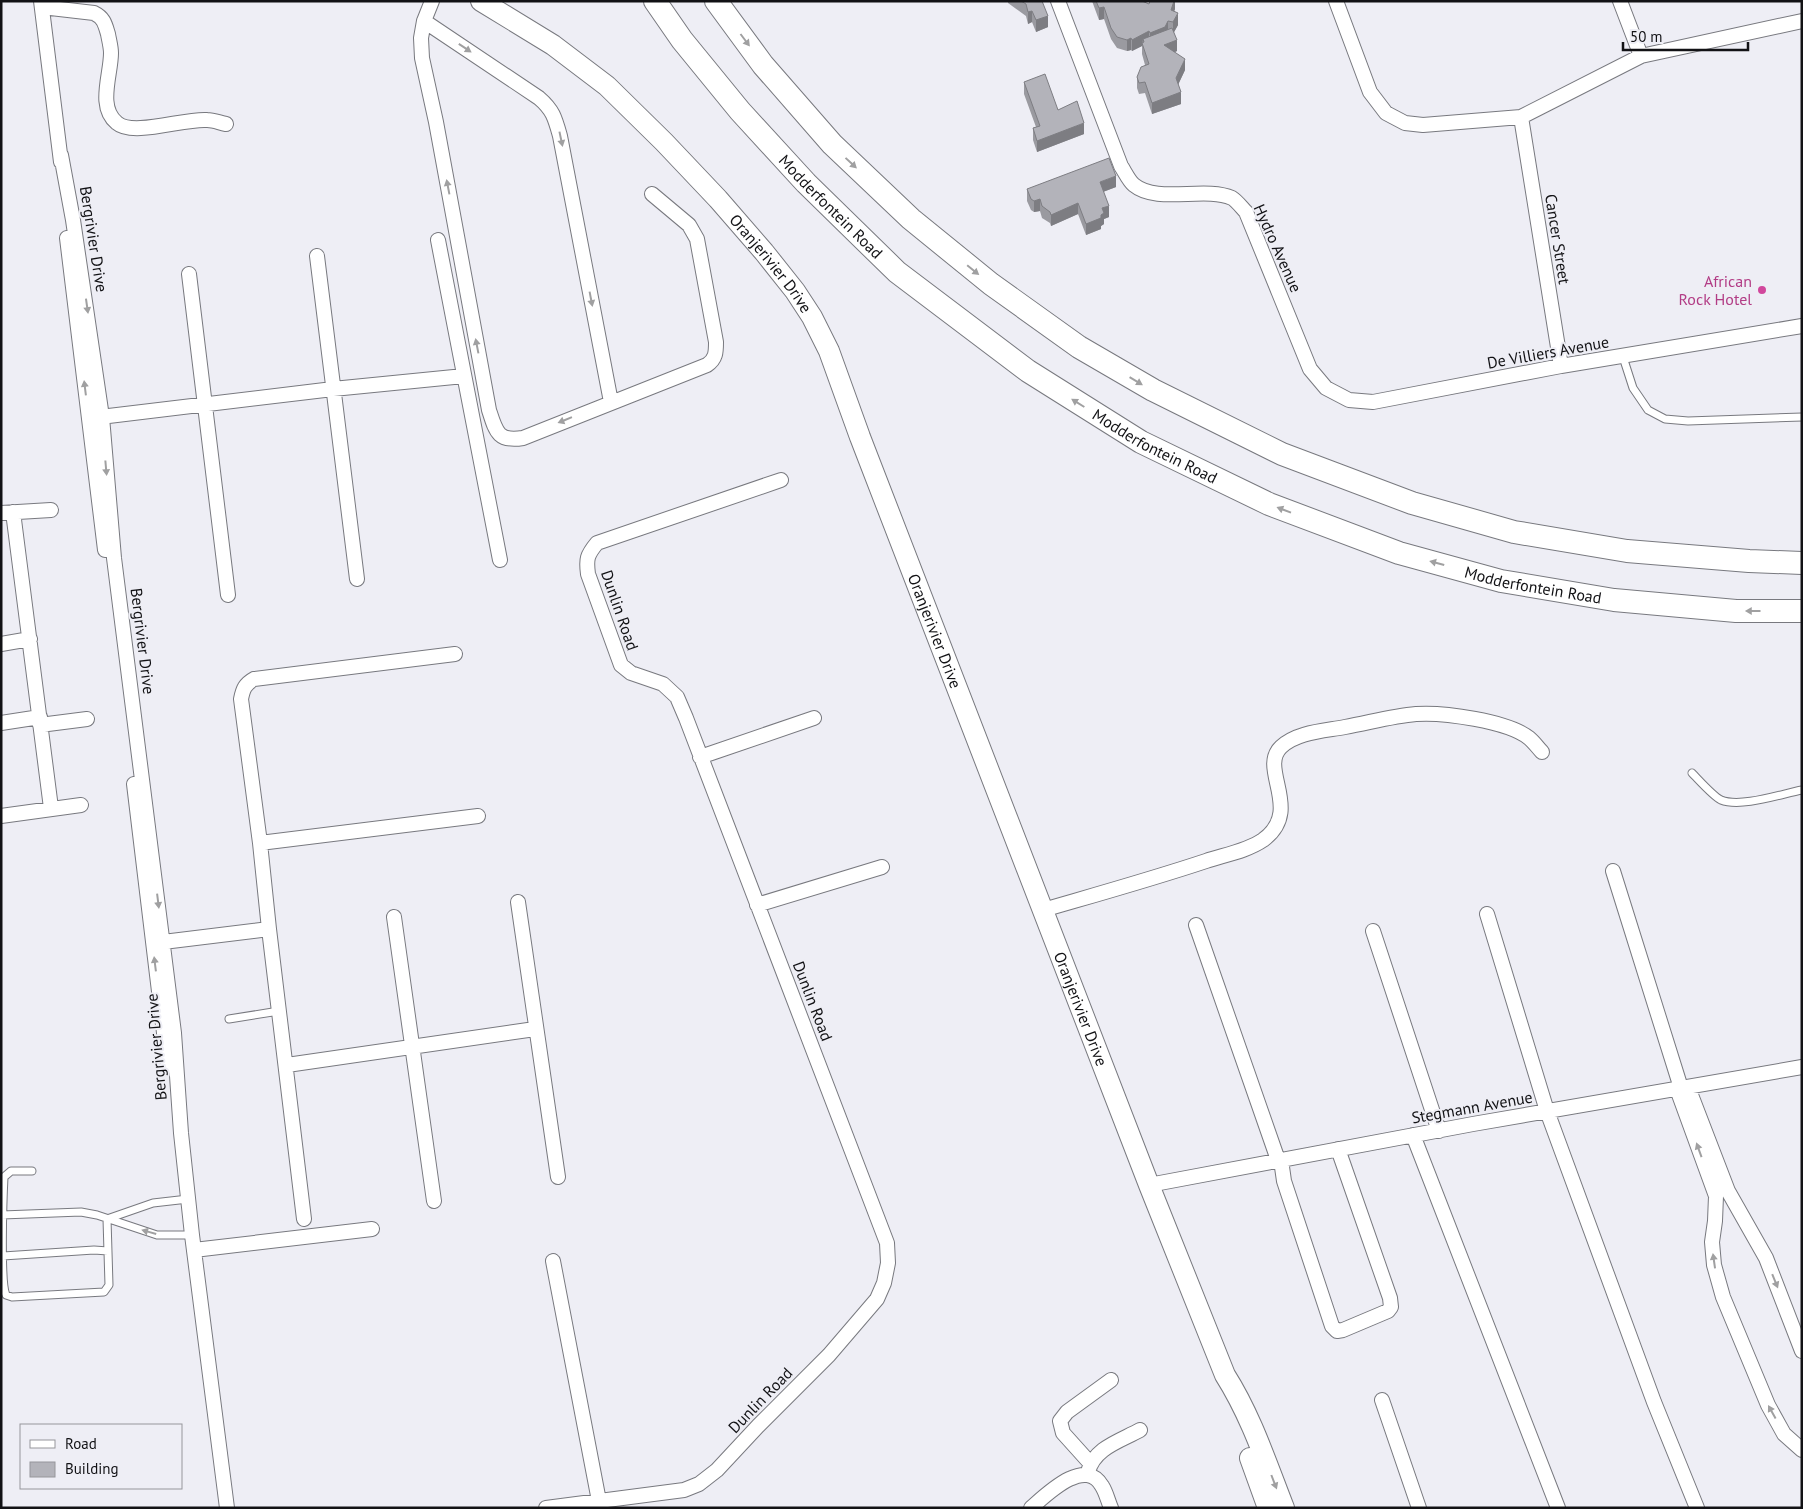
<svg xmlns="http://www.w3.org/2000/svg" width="1803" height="1509" font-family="'PT Sans',sans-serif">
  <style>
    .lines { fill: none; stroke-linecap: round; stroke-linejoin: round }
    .lane-casing { stroke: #78797f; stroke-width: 9 }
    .street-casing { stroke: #78797f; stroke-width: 16 }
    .secondary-casing { stroke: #78797f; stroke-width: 22 }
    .primary-casing { stroke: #78797f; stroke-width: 24 }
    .lane { stroke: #fff; stroke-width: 7 }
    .street { stroke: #fff; stroke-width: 14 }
    .secondary { stroke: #fff; stroke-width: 20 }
    .primary { stroke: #fff; stroke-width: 22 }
    .wall { fill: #9a9aa0 }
    .shaded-wall { fill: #7d7d82 }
    .building { fill: #b3b3ba; stroke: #7d7d82 }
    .oneway { fill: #a0a0a1 }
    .hotel-dot { fill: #d1479c; stroke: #eeeef5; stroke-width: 2 }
    .labels { text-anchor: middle; stroke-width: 4; stroke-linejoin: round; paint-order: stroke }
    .street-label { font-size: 16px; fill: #121215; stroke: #eeeef5 }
    .hotel-label { font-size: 16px; fill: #b23c85; stroke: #eeeef5; text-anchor: end }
  </style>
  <rect width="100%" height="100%" fill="#eeeef5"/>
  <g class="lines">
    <g class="lane-casing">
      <path id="lane" d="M1623,357L1633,388L1648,410L1665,419L1688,421L1802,417
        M1692,773C1699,780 1713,796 1721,800C1741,808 1781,794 1802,790
        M229,1019L279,1011
        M32,1171H11L4,1177C3,1196 0,1283 6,1295L12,1297L104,1292L109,1285L107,1219
        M2,1215L81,1212L97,1215L157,1235H192
        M107,1219L153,1203L188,1199
        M3,1256L94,1250L108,1251"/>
    </g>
    <g class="street-casing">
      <path id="street" d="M41,1L61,162
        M432,1L424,21L421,38L422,58L436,122L489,410C496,432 498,442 523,438L707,365C716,359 716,352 716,342L697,239L689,225L652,194
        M1058,1L1121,166C1125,172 1129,181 1134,185C1157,204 1205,186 1232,198C1237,201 1242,208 1246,212L1310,369L1326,388L1349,400L1373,402L1561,366L1802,326
        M1336,1L1370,92L1386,113L1405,123L1423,125L1521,117L1641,56L1802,21
        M1620,1L1641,56
        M42,7L94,13C104,18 105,24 108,34C109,40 111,47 111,53C111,75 97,107 117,123C133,137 185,118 207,120C214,120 220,123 226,124
        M424,21L539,98C553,110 555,118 560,136L611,402
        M1521,117L1561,366
        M61,155L73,220L102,417L114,558L174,1033L181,1133L192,1235L227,1508
        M67,238L105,550
        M438,240L500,560
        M317,256L357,579
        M189,274L228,595
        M92,418L333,389L464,376
        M13,512L51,808
        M1,513L51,510
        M1,644L30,639
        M1,723L40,717
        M40,725L87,719
        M700,757L814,718
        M134,784L168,1066
        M1,816L81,805
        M260,843L478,816
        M1613,871L1681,1088
        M518,902L558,1177
        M757,905L882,867
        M1043,910C1098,894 1152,879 1206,861C1224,855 1247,851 1263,840C1304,810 1258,769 1281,747C1297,732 1324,731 1345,727C1368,723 1392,716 1416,714C1443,712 1508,721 1529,738C1534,742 1538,748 1542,752
        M1487,914L1547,1111L1654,1402L1697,1508
        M394,917L434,1201
        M1196,925L1278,1160
        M1373,931L1439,1131
        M155,943L269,929
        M287,1065L535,1029
        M1688,1087L1728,1191L1766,1258L1802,1351
        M1677,1089L1716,1196L1715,1221L1712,1242L1714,1265L1723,1297L1768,1405L1784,1434L1802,1450
        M1413,1135L1558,1508
        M1281,1160L1284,1181L1332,1326L1337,1331L1343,1330L1388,1311L1391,1307L1390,1298L1338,1149
        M1149,1185L1473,1124L1802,1067
        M304,1219L269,929L260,843L241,699C243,689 245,684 254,679L455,654
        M194,1250L372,1229
        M553,1261L599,1501
        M1382,1400L1419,1508
        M1090,1463L1063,1433L1060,1421L1067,1412L1111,1380
        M1088,1472C1094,1448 1120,1441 1140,1430
        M546,1508L684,1490L699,1484L717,1470L758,1426L829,1355L877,1299L884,1283L888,1263L887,1243L686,718L677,697L663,684L631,673L621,665L588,574C586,559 587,555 597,543L781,480
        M1031,1508C1046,1495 1085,1456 1102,1486C1106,1492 1108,1501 1111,1508"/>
    </g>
    <g class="secondary-casing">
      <g id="secondary">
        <path id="s1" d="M481,1L553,45L607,86L664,142L718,199L764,252L795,291L812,317L829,351L860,437L1149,1185L1225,1375C1251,1416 1266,1462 1284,1508"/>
        <path d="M1250,1458L1268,1508"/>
      </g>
    </g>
    <g class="primary-casing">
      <g id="primary">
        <path id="s2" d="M655,1L682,40L740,111L806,183L897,272L1028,371L1141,442L1269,504L1399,553L1501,581L1614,600L1736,611H1802"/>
        <path d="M716,1L763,65L832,144L911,219L991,284L1079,347L1153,390L1282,454L1412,503L1514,532L1627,551L1749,561L1802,563"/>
      </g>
    </g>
    <use href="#lane" class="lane"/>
    <use href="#street" class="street"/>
    <use href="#secondary" class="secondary"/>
    <use href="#primary" class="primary"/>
  </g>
  <path class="wall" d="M1008,1H1042L1048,27L1036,32L1032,22L1028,24L1026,16L1008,3Z
    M1092,1H1142L1149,4L1175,1V9L1174,11L1178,25L1174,32L1177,51L1175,52L1185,70L1178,85L1181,104L1152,114L1145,93L1139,94L1137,88V77L1145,65L1142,54V46L1132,51L1131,50L1127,51L1117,48L1111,39L1104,19L1099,20Z
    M1024,82L1058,110L1084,134L1037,152L1033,140V128L1036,127L1024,94Z
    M1116,187L1103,192L1109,217L1104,219V224L1101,226V229L1086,235L1078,214L1051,226L1050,223L1042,218L1040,211L1034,212L1031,210L1027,201V189Z"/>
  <path class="shaded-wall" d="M1174,1H1175V9L1171,21V10Z
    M1104,7V19L1099,20V8Z
    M1032,11V22L1028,24V12Z
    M1178,13V25L1173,34V22Z
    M1048,16V27L1036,32V20Z
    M1168,21V32L1150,44V33Z
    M1149,31V42H1144L1143,39L1142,46L1132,51V40Z
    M1131,38V50L1127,51V40Z
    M1177,40V51L1164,57V45Z
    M1185,59V70L1176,89V78Z
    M1181,92V104L1152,114V103Z
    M1084,123V134L1037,152V141Z
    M1116,176V187L1100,193V182Z
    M1040,199V211L1034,212V201Z
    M1078,203V214L1051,226V215Z
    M1109,206V217L1104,219V224L1101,226V229L1086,235V224L1101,215L1102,208Z"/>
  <path class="building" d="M1021,1H1042L1048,16L1036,20L1032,11L1028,12L1026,4Z
    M1096,1H1142L1149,4L1150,1H1174L1171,10L1178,13L1173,22L1168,21L1165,27L1150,33L1149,31L1132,40L1131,38L1127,40L1117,37L1111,28L1104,7L1099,8Z
    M1172,28L1177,40L1164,45L1185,59L1176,78L1181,92L1152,103L1145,82L1139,83L1137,77L1141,67L1149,64L1142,43L1144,42L1143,39Z
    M1045,74L1058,110L1077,101L1084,123L1037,141L1033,128L1040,126L1024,82Z
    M1109,158L1116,176L1100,182L1109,206L1102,208L1104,213L1101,215V218L1086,224L1078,203L1051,215L1050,212L1042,206L1040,199L1034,201L1031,199L1027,189Z"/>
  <defs><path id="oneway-solid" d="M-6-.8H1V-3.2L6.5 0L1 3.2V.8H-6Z" transform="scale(1.25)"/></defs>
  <g class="oneway">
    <use href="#oneway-solid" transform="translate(745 40) rotate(53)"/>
    <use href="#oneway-solid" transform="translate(465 48) rotate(34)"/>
    <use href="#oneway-solid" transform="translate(561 139) rotate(78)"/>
    <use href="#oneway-solid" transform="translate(851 163) rotate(43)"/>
    <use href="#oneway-solid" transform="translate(448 187) rotate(-101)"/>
    <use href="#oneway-solid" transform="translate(973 270) rotate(39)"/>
    <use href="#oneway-solid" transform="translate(591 299) rotate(79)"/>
    <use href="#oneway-solid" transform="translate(87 306) rotate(82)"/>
    <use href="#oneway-solid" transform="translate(477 346) rotate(-101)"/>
    <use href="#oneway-solid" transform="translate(1136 381) rotate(31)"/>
    <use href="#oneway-solid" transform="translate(85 388) rotate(-97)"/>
    <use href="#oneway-solid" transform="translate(1078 403) rotate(-148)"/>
    <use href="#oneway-solid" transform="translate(565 420) rotate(158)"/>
    <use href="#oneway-solid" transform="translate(106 468) rotate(85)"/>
    <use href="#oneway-solid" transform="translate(1284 510) rotate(-159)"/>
    <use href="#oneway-solid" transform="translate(1437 563) rotate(-165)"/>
    <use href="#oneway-solid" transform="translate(1753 611) rotate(-180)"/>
    <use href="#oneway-solid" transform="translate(158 901) rotate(83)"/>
    <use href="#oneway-solid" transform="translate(155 964) rotate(-97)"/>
    <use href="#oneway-solid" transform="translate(1699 1150) rotate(-110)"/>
    <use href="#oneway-solid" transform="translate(149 1232) rotate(-164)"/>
    <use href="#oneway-solid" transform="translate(1714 1261) rotate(-98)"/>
    <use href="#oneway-solid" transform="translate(1775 1281) rotate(68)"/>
    <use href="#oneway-solid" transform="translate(1772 1412) rotate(-119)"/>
    <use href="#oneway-solid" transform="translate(1274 1482) rotate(69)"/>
  </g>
  <circle class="hotel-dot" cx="1762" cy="290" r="5"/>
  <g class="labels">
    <g class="street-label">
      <text dy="6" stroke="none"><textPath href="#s2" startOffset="271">Modderfontein Road</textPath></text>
      <text transform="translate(94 239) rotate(81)" y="6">Bergrivier Drive</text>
      <text transform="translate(1558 239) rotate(81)" y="6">Cancer Street</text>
      <text transform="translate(1278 248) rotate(66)" y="6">Hydro Avenue</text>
      <text dy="6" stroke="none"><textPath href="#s1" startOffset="394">Oranjerivier Drive</textPath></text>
      <text transform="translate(1548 352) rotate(-10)" y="6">De Villiers Avenue</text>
      <text dy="6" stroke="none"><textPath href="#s2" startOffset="676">Modderfontein Road</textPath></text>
      <text dy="6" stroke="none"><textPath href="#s2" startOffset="1081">Modderfontein Road</textPath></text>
      <text transform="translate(620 610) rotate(71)" y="6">Dunlin Road</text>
      <text dy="6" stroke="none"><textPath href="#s1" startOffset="799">Oranjerivier Drive</textPath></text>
      <text transform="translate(143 641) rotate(83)" y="6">Bergrivier Drive</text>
      <text transform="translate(813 1001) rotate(69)" y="6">Dunlin Road</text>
      <text dy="6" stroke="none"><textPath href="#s1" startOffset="1204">Oranjerivier Drive</textPath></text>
      <text transform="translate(156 1047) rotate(-95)" y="6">Bergrivier Drive</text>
      <text transform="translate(1472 1107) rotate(-10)" y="6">Stegmann Avenue</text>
      <text transform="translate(760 1400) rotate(-46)" y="6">Dunlin Road</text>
    </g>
    <g class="hotel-label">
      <text x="1752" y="287">African<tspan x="1752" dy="18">Rock Hotel</tspan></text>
    </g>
  </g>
  <rect width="1803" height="1509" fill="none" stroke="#121215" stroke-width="5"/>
  <rect x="20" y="1424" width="162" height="65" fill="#eeeef5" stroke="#96969b"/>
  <rect x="30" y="1440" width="25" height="8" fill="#ffffff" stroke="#96969b"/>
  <text x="65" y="1449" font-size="15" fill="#121215">Road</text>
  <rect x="30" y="1462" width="25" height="15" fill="#b3b3ba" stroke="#96969b"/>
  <text x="65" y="1474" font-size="15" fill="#121215">Building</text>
  <path d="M1623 42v8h125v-8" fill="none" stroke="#121215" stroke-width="2.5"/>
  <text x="1630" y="42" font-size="15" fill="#121215" stroke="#eeeef5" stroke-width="4" paint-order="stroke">50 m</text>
</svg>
